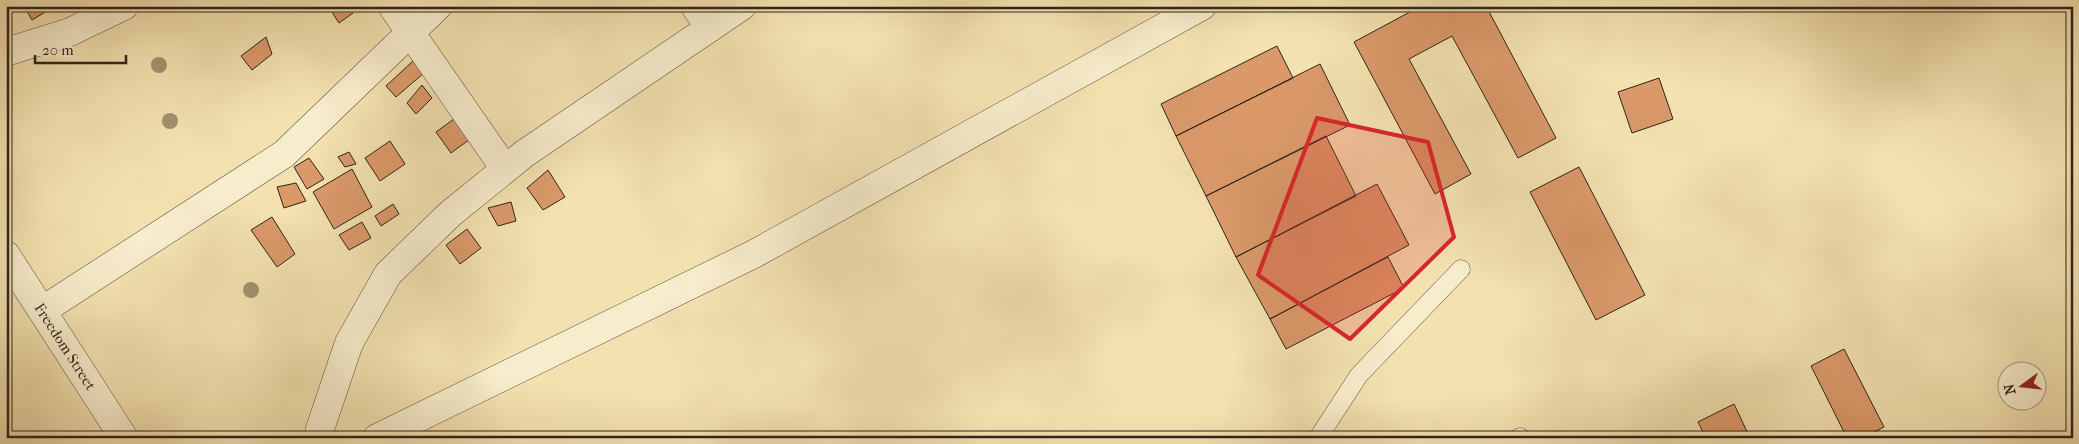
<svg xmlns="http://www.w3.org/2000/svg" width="2079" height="444" font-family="'IM FELL French Canon',serif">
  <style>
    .building { fill: #db996a; stroke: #2e241a }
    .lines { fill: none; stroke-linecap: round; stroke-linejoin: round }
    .service-casing { stroke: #5f5340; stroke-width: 19 }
    .minor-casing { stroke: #5f5340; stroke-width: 29 }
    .tertiary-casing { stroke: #5f5340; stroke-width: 29 }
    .service { stroke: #f7eccc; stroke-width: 18 }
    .minor { stroke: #f7eccc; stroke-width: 28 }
    .tertiary { stroke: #f7eccc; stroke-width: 28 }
    .tree { fill: #9f9370 }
    .marked { fill: #d62828; fill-opacity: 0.2; stroke: #d62828; stroke-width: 4; stroke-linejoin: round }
    .labels { text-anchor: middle; stroke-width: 4.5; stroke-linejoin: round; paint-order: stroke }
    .street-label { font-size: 15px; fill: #2e241a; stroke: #f7eccc }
  </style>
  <rect width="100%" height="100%" fill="#f3e1b0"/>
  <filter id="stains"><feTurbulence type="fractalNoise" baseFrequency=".004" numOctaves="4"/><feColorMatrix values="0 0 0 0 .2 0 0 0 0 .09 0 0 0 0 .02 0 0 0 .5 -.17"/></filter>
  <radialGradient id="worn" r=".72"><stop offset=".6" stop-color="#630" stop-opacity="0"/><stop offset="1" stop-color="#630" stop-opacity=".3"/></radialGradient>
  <path class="building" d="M24,6H51L52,8L32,20Z
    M328,6H348L353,13L339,23Z
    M1421,6H1486L1556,138L1518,158L1452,36L1409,59L1471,174L1435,194L1354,42Z
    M266,37L272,54L252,70L241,56Z
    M1277,46L1293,78L1176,136L1161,104Z
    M413,61L424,73L396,97L386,86Z
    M1320,64L1350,125L1206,196L1176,136Z
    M1659,78L1673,119L1632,133L1618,92Z
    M422,85L432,98L416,114L407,103Z
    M458,116L473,137L451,153L436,132Z
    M1326,136L1356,196L1236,257L1206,196Z
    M390,141L405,164L380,181L365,158Z
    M349,152L356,164L345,167L338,157Z
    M309,158L324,179L307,189L294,167Z
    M1579,167L1645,295L1596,320L1530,192Z
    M352,169L372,207L334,229L313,192Z
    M548,170L565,197L543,210L527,188Z
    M296,183L306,201L284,208L277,187Z
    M1377,184L1409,245L1270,319L1236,257Z
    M511,202L516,221L498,226L488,208Z
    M393,204L399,214L381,226L375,216Z
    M272,217L295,254L277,267L251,230Z
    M362,222L371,238L349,250L339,235Z
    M467,229L481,248L460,264L446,245Z
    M1388,257L1404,288L1286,349L1270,319Z
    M1844,349L1884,427L1863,438H1847L1811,366Z
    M1734,404L1750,438H1706L1698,422Z"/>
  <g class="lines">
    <g class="service-casing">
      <path id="service" d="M1318,438L1359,375L1461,269
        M1519,438L1520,437"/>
    </g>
    <g class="minor-casing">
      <path id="minor" d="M392,6L505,169
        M695,6L710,28
        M6,52L70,32L124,6
        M43,310L284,154L438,6
        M320,438V429L349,343L388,274L450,214L524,154L742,6"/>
    </g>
    <g class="tertiary-casing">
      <g id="tertiary">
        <path id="s1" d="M6,255L124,438"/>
        <path d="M377,438L754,254L1202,6"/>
      </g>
    </g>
    <use href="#service" class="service"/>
    <use href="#minor" class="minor"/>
    <use href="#tertiary" class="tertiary"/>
  </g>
  <g class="tree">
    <circle cx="159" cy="65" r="8"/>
    <circle cx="170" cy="121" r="8"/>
    <circle cx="251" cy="290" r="8"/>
  </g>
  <path class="marked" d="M1317,118L1428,142L1454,237L1350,339L1258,275Z"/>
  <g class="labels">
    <g class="street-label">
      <text dy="5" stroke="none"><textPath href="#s1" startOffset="109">Freedom Street</textPath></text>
    </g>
  </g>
  <rect width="2079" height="444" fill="none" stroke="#f3e1b0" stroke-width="25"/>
  <rect x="8" y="8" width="2064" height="429" fill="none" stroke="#2e241a" stroke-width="2.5"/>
  <rect x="12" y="12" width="2054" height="419" fill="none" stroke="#2e241a"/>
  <g transform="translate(2022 386) rotate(255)"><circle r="24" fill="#f7eccc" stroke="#a79c85"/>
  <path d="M0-4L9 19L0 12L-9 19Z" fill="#8f2418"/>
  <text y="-8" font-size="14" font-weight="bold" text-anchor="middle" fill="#2e241a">N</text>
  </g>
  <path d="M35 55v8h91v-8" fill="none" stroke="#2e241a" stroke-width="2.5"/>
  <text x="42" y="55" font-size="15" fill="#2e241a" stroke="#f7eccc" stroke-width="4" paint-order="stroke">20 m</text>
  <rect width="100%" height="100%" filter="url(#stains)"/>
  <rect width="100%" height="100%" fill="url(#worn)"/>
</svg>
